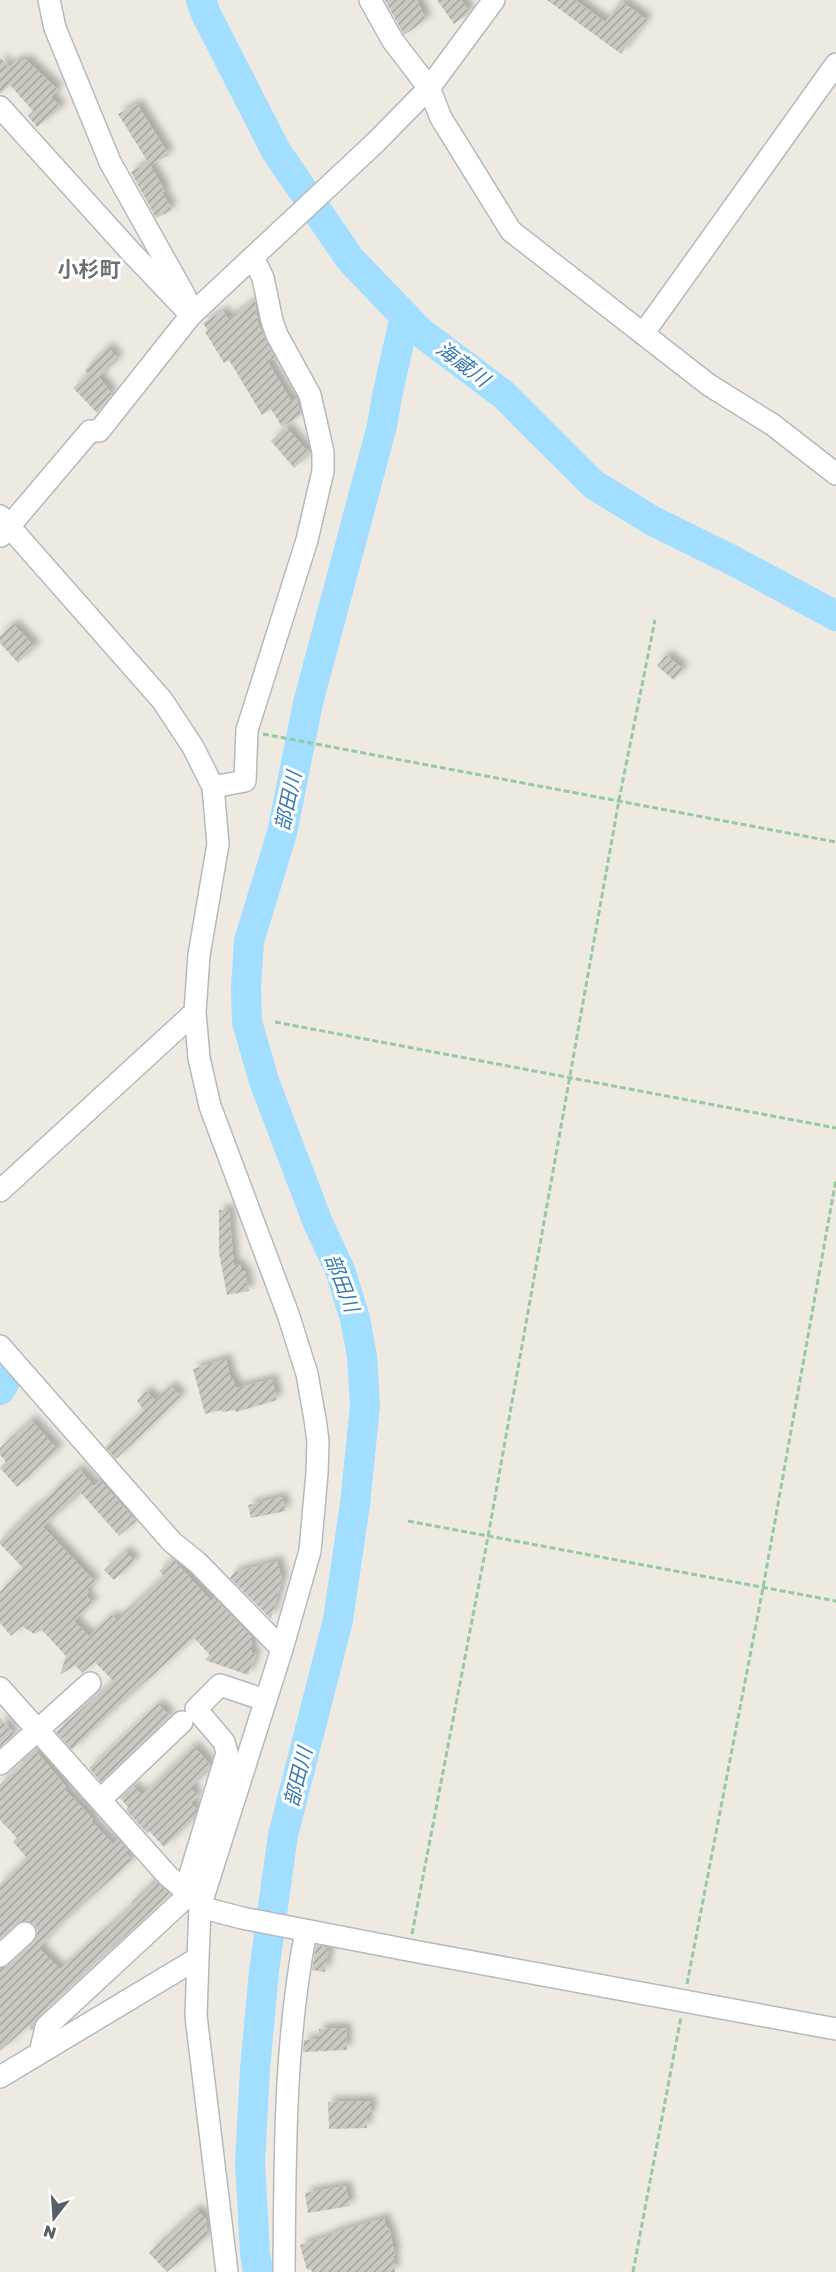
<svg xmlns="http://www.w3.org/2000/svg" width="836" height="2272" font-family="'Golos Text','Noto Sans JP',sans-serif">
  <style>
    .lines { fill: none; stroke-linecap: round; stroke-linejoin: round }
    .river { stroke: #a1deff; stroke-width: 30 }
    .building { fill: url(#building-hatch); filter: url(#shadow) }
    .minor-casing { stroke: #b5b9bd; stroke-width: 24 }
    .path { stroke: #95c99f; stroke-width: 3; stroke-dasharray: 6 3; stroke-linecap: butt }
    .minor { stroke: #fff; stroke-width: 21 }
    .labels { text-anchor: middle; stroke-width: 6; stroke-linejoin: round; paint-order: stroke }
    .water-label { font-size: 20px; font-style: italic; fill: #367aad; stroke: #fff }
    .quarter-label { font-size: 21px; font-weight: bold; fill: #6b7175; stroke: #fff }
  </style>
  <defs>
    <pattern id="building-hatch" width="6" height="6" patternUnits="userSpaceOnUse" patternTransform="scale(1.5)"><rect width="6" height="6" fill="#cbc7c1"/><path d="M-1 1l2-2M0 6l6-6M5 7l2-2" fill="none" stroke="#a8a5a0"/></pattern>
    <filter id="shadow"><feDropShadow dx="5.5" dy="-5.5" stdDeviation="3" flood-color="#0004"/></filter>
  </defs>
  <rect width="100%" height="100%" fill="#eeeae2"/>
  <g class="lines">
    <path class="river" d="M201,0L206,14L276,151L350,259L419,331L504,395L593,484L651,520L734,561L836,616
      M0,1361C9,1371 7,1380 0,1390
      M258,2272L255,2253L250,2163L255,2069L264,1971L283,1835L338,1620L355,1504L365,1406L362,1356L355,1319L340,1270L318,1223L264,1081L247,1022L246,988L249,941L282,833L308,703L382,426L387,396L405,316"/>
  </g>
  <path class="building" d="M385,0H417L426,20L404,35Z
    M437,0H461L470,12L454,24Z
    M547,0H575L605,22L621,1L647,20L621,54Z
    M0,57L9,67L17,60L20,63L25,59L58,90L51,97L61,108L37,127L28,116L33,111L10,85L0,94Z
    M137,104L169,155L150,165L165,191L162,192L172,210L156,218L131,172L148,162L118,114Z
    M255,300L258,323L275,358L268,362L291,401L297,398L301,415L282,427L271,409L262,415L229,360L224,363L205,332L208,331L203,323L223,311L228,319Z
    M108,347L118,359L99,377L112,394L97,413L73,388L88,374L85,370Z
    M286,427L310,454L294,468L271,441Z
    M13,624L35,647L18,663L0,643V636Z
    M666,655L683,669L674,680L657,666Z
    M219,1210H229L234,1266L240,1264L241,1272L245,1271L249,1291L227,1295L219,1253Z
    M226,1359L231,1379H233L236,1388L272,1379L277,1400L236,1412L235,1410L222,1412L221,1410L205,1414L193,1369Z
    M171,1386L181,1397L116,1459L105,1447L144,1410L137,1401L146,1391L155,1400Z
    M31,1420L58,1450L17,1487L0,1468L6,1462L0,1455V1448Z
    M79,1469L94,1486L100,1480L136,1521L119,1536L81,1493L43,1527L95,1582L87,1589L89,1592L86,1595L93,1603L74,1621L89,1636L112,1615L116,1620L164,1576L159,1571L173,1559L211,1601L214,1598L252,1637V1653L256,1654L248,1675L205,1660L210,1655L194,1638L117,1707L72,1750L56,1732L113,1681L95,1662L82,1673L75,1665L60,1675L66,1656L42,1630L34,1634L22,1626L11,1636L0,1623V1592L23,1568L0,1544V1541L33,1508L34,1510L56,1490L54,1489Z
    M282,1497L286,1511L251,1518L248,1505Z
    M125,1551L135,1561L114,1580L104,1570Z
    M277,1561L282,1579L271,1619L230,1578L235,1572Z
    M158,1704L170,1716L101,1782L89,1768Z
    M0,1718L14,1734L0,1747Z
    M193,1746L210,1764L208,1771L190,1788L198,1796L191,1803L196,1808L194,1810L196,1812L194,1819L164,1847L149,1831L147,1833L126,1810L128,1807L120,1798L133,1786L142,1795Z
    M35,1750L66,1787L64,1789L93,1819L91,1821L113,1844L118,1839L128,1850L125,1852L132,1860L58,1927L39,1948L60,1969L133,1904L131,1903L155,1880L170,1894L37,2018L33,2028L31,2030L28,2026L0,2051V1968L9,1965L34,1942L38,1931L34,1924L23,1921L0,1939V1884L27,1858L13,1842L17,1838L0,1820V1784L24,1763L22,1761Z
    M316,1945L329,1948L325,1972L312,1970Z
    M346,2028L347,2050L303,2052L304,2040L319,2039V2029Z
    M371,2101V2116H366L367,2128L329,2129L328,2102Z
    M346,2186L350,2206L308,2213L305,2193Z
    M196,2209L206,2219L208,2236L167,2272L149,2253Z
    M384,2218L387,2229L389,2228L395,2255L393,2256L395,2272H312L311,2269L307,2270L300,2245L330,2236V2234Z"/>
  <g class="lines">
    <g class="minor-casing">
      <path id="minor" d="M49,0L55,28L110,162L185,296L191,315L376,142L429,88L494,0
        M370,0L393,41L429,88L441,118L511,231L709,385L773,425L836,474
        M0,107L131,252L191,315L99,431H90L1,536
        M643,334L836,64
        M0,516L162,700L193,747L213,787L218,844L199,955L195,1012L199,1058L210,1106L288,1314L307,1374L315,1419L318,1441L317,1473L310,1551L282,1649L200,1907L198,1958L0,2077
        M213,787L245,781L247,730L307,540L323,471V452L310,395L277,335L272,321L263,278L253,257
        M0,1191L195,1012
        M0,1346L172,1542L197,1562L282,1649
        M0,1688L168,1876L185,1890
        M0,1764L90,1683
        M100,1800L182,1722
        M200,1907L242,1918L408,1950L836,2029
        M0,1956L25,1933
        M198,1958L196,2016L227,2272
        M40,2053L46,2027L182,1901L227,1753L224,1742L196,1709L220,1685L265,1700
        M284,2272C285,2158 284,2043 306,1931"/>
    </g>
    <path class="path" d="M263,734L836,842
      M275,1022L836,1128
      M408,1521L836,1601
      M412,1934L488,1537L619,800L655,620
      M687,1984L763,1588L836,1179
      M633,2272L681,2017"/>
    <use href="#minor" class="minor"/>
  </g>
  <g class="labels">
    <g class="water-label">
      <text transform="translate(463 364) rotate(37)" y="7">海蔵川</text>
      <text transform="translate(288 801) rotate(-78)" y="7">部田川</text>
      <text transform="translate(342 1283) rotate(69)" y="7">部田川</text>
      <text transform="translate(298 1777) rotate(-76)" y="7">部田川</text>
    </g>
    <g class="quarter-label">
      <text x="89" y="277">小杉町</text>
    </g>
  </g>
  <g transform="translate(54 2218) rotate(197)" stroke="#ffffff" stroke-width="4.5" paint-order="stroke">
  <path d="M0-4.5L10 22L0 15L-10 22Z" fill="#5a5f63"/>
  <text y="-9" font-size="16" font-weight="bold" text-anchor="middle" fill="#5a5f63">N</text>
  </g>
</svg>
